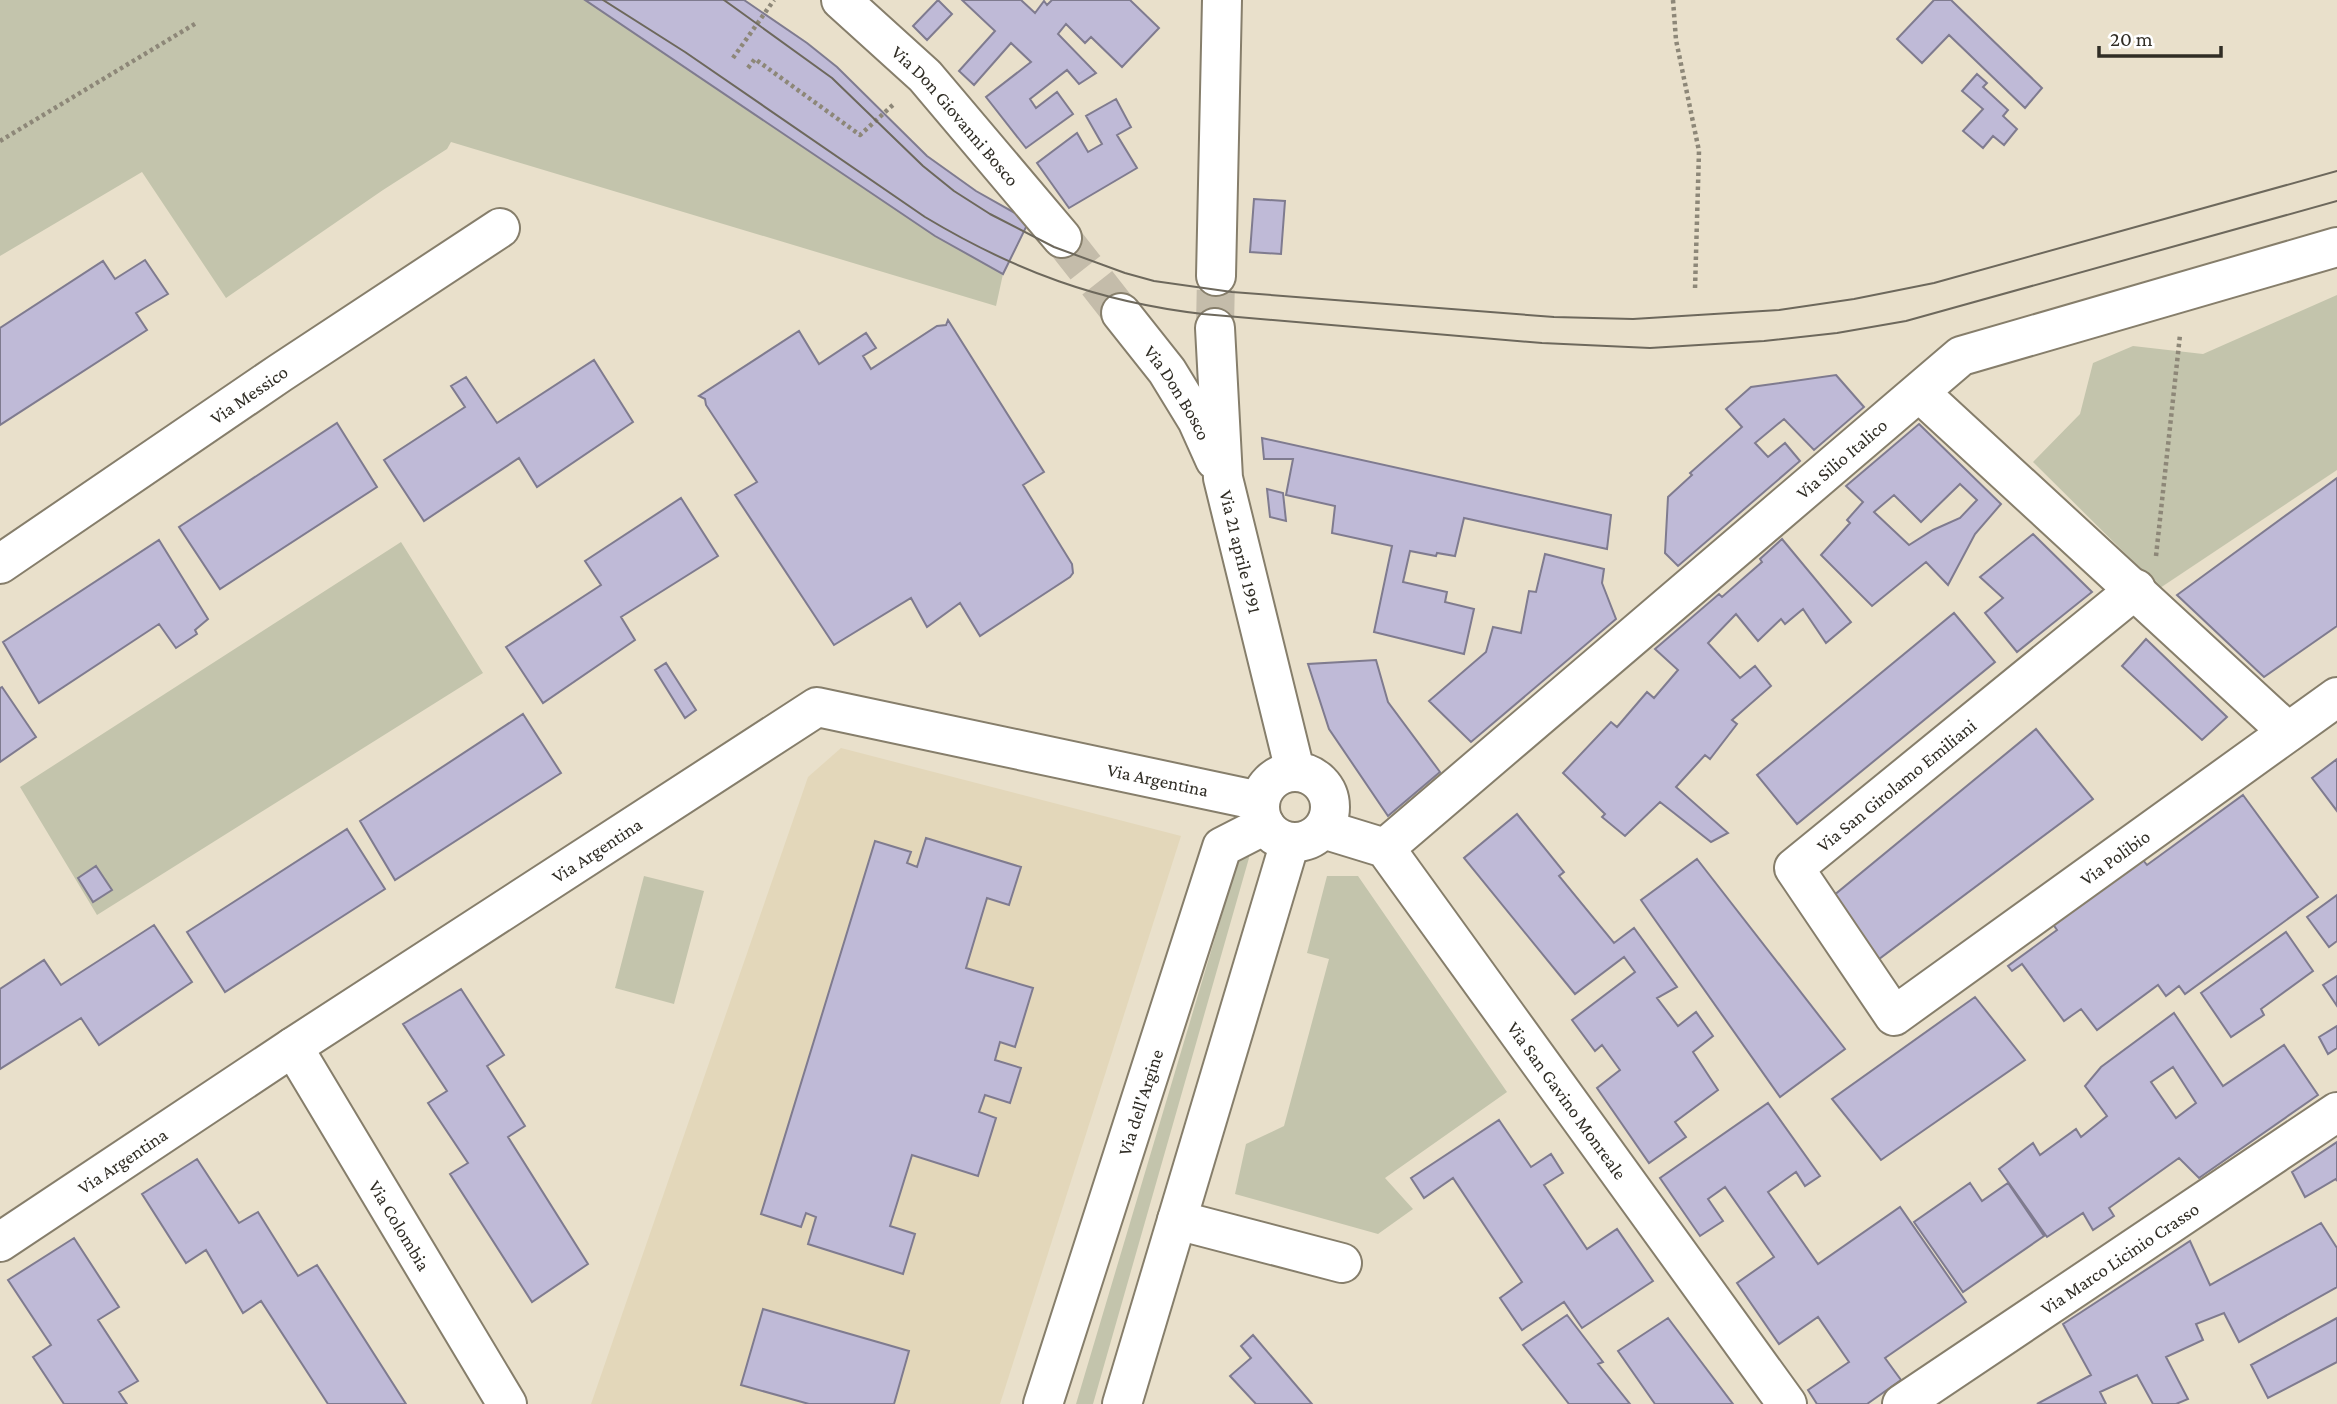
<svg xmlns="http://www.w3.org/2000/svg" width="2337" height="1404" font-family="'Crimson Pro',serif">
  <style>
    .built { fill: #e3d7ba }
    .green { fill: #c3c4ac }
    .building { fill: #bfbad7; stroke: #7f7b8f; stroke-width: 2; fill-rule: evenodd }
    .lines { fill: none; stroke-linecap: round; stroke-linejoin: round }
    .street-tunnel { stroke: #c4bcaa; stroke-width: 38; stroke-dasharray: 38 19; stroke-linecap: butt }
    .street-casing { stroke: #867e6b; stroke-width: 42 }
    .secondary-casing { stroke: #867e6b; stroke-width: 42 }
    .path { stroke: #8d8778; stroke-width: 4.5; stroke-dasharray: 3.5 3.5; stroke-linecap: butt }
    .street { stroke: #fff; stroke-width: 38 }
    .secondary { stroke: #fff; stroke-width: 38 }
    .tram { stroke: #6d685c; stroke-width: 2 }
    .labels { text-anchor: middle; stroke-width: 7; stroke-linejoin: round; paint-order: stroke }
    .street-label { font-size: 19px; fill: #302d25; stroke: #fff }
  </style>
  <rect width="100%" height="100%" fill="#e9e0cb"/>
  <path class="built" d="M841,748L1181,836L1000,1404H591L808,777Z"/>
  <path class="green" d="M0,0H585L935,236L1003,274L996,306L451,142L447,149L383,190L226,298L142,172L0,256Z
    M2337,295V470L2160,588L2033,462L2080,414L2093,363L2133,346L2203,354Z
    M401,542L483,673L97,915L20,787Z
    M1248,853L1249,858L1093,1404H1076L1240,854Z
    M644,876L704,891L674,1004L615,988Z
    M1327,876H1358L1507,1092L1385,1178L1413,1209L1378,1234L1235,1194L1246,1144L1284,1126L1329,959L1307,953Z"/>
  <path class="building" d="M585,0H744L807,43L837,67L927,156L976,191L1029,221L1003,274L935,236Z
    M938,0L952,14L927,40L913,26Z
    M962,0H1021L1035,13L1044,1L1047,5L1052,0H1130L1159,28L1122,67L1091,37L1085,43L1066,24L1058,34L1096,73L1079,84L1067,70L1030,99L1036,108L1057,92L1073,114L1026,148L986,97L1031,62L1011,43L974,85L959,71L995,31Z
    M1934,0H1951L2042,88L2025,108L1949,35L1922,63L1897,39Z
    M1977,74L1987,83L1983,87L2008,110L2003,116L2017,129L2004,145L1993,136L1983,148L1963,131L1983,109L1962,91Z
    M1116,99L1131,127L1117,135L1137,168L1069,208L1037,163L1077,133L1088,152L1102,144L1086,116Z
    M1254,199L1285,201L1281,254L1250,252Z
    M145,260L168,294L136,313L147,330L0,425V328L103,261L115,279Z
    M948,320L1044,472L1023,485L1072,564L1073,573L1070,577L980,636L960,603L927,627L911,598L834,645L735,495L757,482L706,405L705,399L699,396L799,331L819,364L866,333L876,348L863,356L871,369L937,326L946,325Z
    M594,360L633,422L537,487L519,458L424,521L384,460L465,407L451,386L466,377L497,423Z
    M1836,375L1864,407L1814,450L1784,419L1755,443L1768,457L1785,443L1800,461L1678,566L1665,553L1668,497L1692,475L1690,473L1742,427L1726,409L1751,387Z
    M337,423L377,487L220,589L179,527Z
    M1919,424L2001,504L1975,534L1948,585L1926,562L1872,606L1821,555L1850,523L1847,520L1863,502L1846,486ZM1960,484L1977,500L1960,518L1933,530L1909,545L1874,512L1894,495L1921,522Z
    M1262,438L1611,515L1607,549L1464,518L1455,556L1437,553L1436,556L1410,551L1403,582L1447,592L1445,602L1474,609L1464,654L1374,632L1392,546L1332,533L1335,506L1286,495L1293,459H1264Z
    M2337,478V626L2264,677L2177,595Z
    M1267,489L1283,493L1286,521L1270,517Z
    M681,498L718,556L621,617L635,640L543,703L506,647L601,585L585,561Z
    M2033,534L2092,592L2017,652L1985,613L2003,598L1980,577Z
    M1782,539L1851,622L1826,643L1803,609L1785,624L1781,619L1758,641L1736,614L1708,643L1740,678L1755,666L1771,686L1732,720L1737,724L1710,759L1705,755L1676,787L1728,833L1711,842L1660,802L1625,836L1602,817L1605,814L1563,773L1611,722L1617,727L1647,692L1654,698L1678,670L1655,649L1719,594L1722,597L1762,562L1760,559Z
    M159,540L208,619L195,630L197,634L176,648L159,624L39,703L3,642Z
    M1545,554L1604,569L1602,583L1616,619L1471,742L1429,701L1486,652L1493,627L1521,633L1529,591L1536,592Z
    M1954,613L1995,662L1797,824L1757,775Z
    M2146,639L2227,717L2202,740L2122,666Z
    M1376,660L1388,702L1440,772L1388,816L1329,729L1308,664Z
    M666,663L696,710L685,718L655,670Z
    M2,687L36,737L0,762V688Z
    M523,714L561,773L395,880L360,821Z
    M2036,729L2093,799L1875,962L1827,901Z
    M2337,759V811L2312,778Z
    M2243,795L2318,897L2185,994L2179,986L2166,996L2158,985L2097,1030L2081,1009L2064,1021L2022,964L2012,971L2008,966L2057,930L2050,920L2139,855L2147,865Z
    M1517,814L1564,872L1559,876L1614,943L1634,928L1677,987L1657,998L1678,1026L1696,1012L1713,1036L1693,1052L1718,1090L1675,1122L1686,1137L1649,1163L1597,1088L1620,1070L1602,1045L1595,1051L1572,1020L1635,972L1624,957L1575,994L1464,858Z
    M347,829L385,889L225,992L187,932Z
    M926,838L1021,867L1009,905L987,898L966,968L1033,988L1015,1047L1000,1042L995,1060L1021,1068L1010,1103L985,1095L979,1112L996,1118L978,1176L912,1155L890,1226L915,1234L903,1274L808,1244L816,1217L806,1213L801,1227L761,1214L875,841L911,852L907,863L917,867Z
    M1697,859L1845,1049L1780,1097L1641,900Z
    M96,866L112,890L93,902L78,878Z
    M2337,895V941L2329,947L2307,917Z
    M154,925L192,982L99,1045L81,1018L0,1069V989L44,960L61,985Z
    M2286,932L2313,971L2261,1009L2264,1015L2231,1037L2201,993Z
    M2337,976V1006L2323,985Z
    M461,989L504,1055L487,1066L525,1126L508,1137L588,1264L532,1302L450,1174L468,1163L428,1103L447,1091L403,1024Z
    M1975,997L2025,1060L1881,1160L1832,1099Z
    M2174,1013L2223,1086L2284,1045L2318,1095L2199,1178L2179,1158L2109,1208L2114,1216L2093,1230L2083,1213L2047,1237L1999,1169L2033,1143L2040,1155L2076,1129L2081,1137L2107,1116L2085,1086L2101,1067ZM2173,1067L2196,1103L2176,1118L2151,1082Z
    M2337,1026V1048L2328,1054L2319,1037Z
    M1768,1103L1820,1176L1805,1186L1796,1172L1768,1192L1818,1264L1900,1207L1966,1302L1885,1358L1901,1380L1867,1404H1817L1808,1390L1849,1362L1818,1317L1779,1344L1737,1283L1774,1257L1725,1187L1708,1199L1723,1221L1700,1236L1660,1178Z
    M1499,1120L1531,1167L1551,1154L1563,1173L1544,1185L1587,1249L1617,1229L1653,1281L1582,1328L1564,1302L1522,1330L1500,1298L1522,1282L1453,1178L1424,1198L1411,1178Z
    M2337,1142V1181L2336,1179L2305,1197L2292,1172Z
    M197,1159L239,1223L258,1212L298,1276L317,1265L406,1404H328L261,1301L243,1313L206,1250L186,1263L142,1194Z
    M1970,1183L1982,1201L2008,1183L2044,1236L1963,1292L1914,1222Z
    M2321,1223L2337,1248V1287L2239,1342L2224,1313L2196,1324L2203,1340L2166,1357L2188,1399L2176,1404H2153L2137,1375L2100,1392L2106,1404H2037L2091,1375L2063,1324L2190,1241L2210,1285Z
    M74,1238L119,1307L98,1320L138,1381L119,1392L127,1404H64L33,1357L51,1345L8,1280Z
    M763,1309L909,1351L894,1404H809L741,1385Z
    M1567,1315L1603,1362L1598,1364L1630,1404H1569L1523,1345Z
    M1668,1318L1733,1404H1655L1618,1351Z
    M2337,1318V1362L2268,1398L2251,1365Z
    M1253,1335L1312,1404H1256L1230,1376L1251,1358L1241,1346Z"/>
  <g class="lines">
    <path class="street-tunnel" d="M1062,238L1121,313
      M1215,328L1216,276"/>
    <g class="street-casing">
      <g id="street">
        <path id="s1" d="M841,0L925,76L1062,238"/>
        <path d="M1216,276L1222,0"/>
        <path id="s2" d="M1121,313L1167,371L1197,420L1215,460"/>
        <path id="s3" d="M1215,328L1223,478L1295,771"/>
        <path d="M1920,393L2288,732"/>
        <path id="s4" d="M0,564L280,373L500,228"/>
        <path id="s5" d="M2136,589L1794,868L1894,1016L2337,697"/>
        <path id="s6" d="M1385,848L1961,356L2337,247"/>
        <path id="s7" d="M293,1047L507,1404"/>
        <path d="M1177,1220L1342,1263"/>
        <path id="s8" d="M0,1242L293,1047L817,707L1260,801"/>
        <path id="s9" d="M1902,1404L2337,1112"/>
      </g>
    </g>
    <g class="secondary-casing">
      <g id="secondary">
        <circle cx="1295" cy="807" r="35"/>
        <path id="s10" d="M1323,829L1385,848L1787,1404"/>
        <path id="s11" d="M1043,1404L1222,847L1265,825"/>
        <path d="M1122,1404L1290,842"/>
      </g>
    </g>
    <path class="path" d="M1673,0L1676,40L1699,151L1695,289
      M733,58L774,0
      M748,68L755,59L860,135L895,103
      M0,141L198,22
      M2156,556L2180,335"/>
    <use href="#street" class="street"/>
    <use href="#secondary" class="secondary"/>
    <path class="tram" d="M603,0L685,52L925,217C1015,271 1099,302 1203,314L1542,343L1650,348L1764,341L1837,333L1906,321L2337,201
      M724,0L832,78L923,166L954,191L990,214L1054,247L1125,273L1154,281L1232,292L1554,317L1633,319L1779,310L1854,299L1934,283L2337,171"/>
  </g>
  <g class="labels">
    <g class="street-label">
      <text dy="7" stroke="none"><textPath href="#s1" startOffset="163">Via Don Giovanni Bosco</textPath></text>
      <text dy="7" stroke="none"><textPath href="#s2" startOffset="98">Via Don Bosco</textPath></text>
      <text dy="7" stroke="none"><textPath href="#s4" startOffset="301">Via Messico</textPath></text>
      <text dy="7" stroke="none"><textPath href="#s6" startOffset="600">Via Silio Italico</textPath></text>
      <text dy="7" stroke="none"><textPath href="#s3" startOffset="226">Via 21 aprile 1991</textPath></text>
      <text dy="7" stroke="none"><textPath href="#s8" startOffset="1325">Via Argentina</textPath></text>
      <text transform="translate(1896 785) rotate(-39)" y="7">Via San Girolamo Emiliani</text>
      <text dy="7" stroke="none"><textPath href="#s8" startOffset="714">Via Argentina</textPath></text>
      <text dy="7" stroke="none"><textPath href="#s5" startOffset="892">Via Polibio</textPath></text>
      <text dy="7" stroke="none"><textPath href="#s10" startOffset="376">Via San Gavino Monreale</textPath></text>
      <text dy="7" stroke="none"><textPath href="#s11" startOffset="317">Via dell'Argine</textPath></text>
      <text dy="7" stroke="none"><textPath href="#s8" startOffset="147">Via Argentina</textPath></text>
      <text dy="7" stroke="none"><textPath href="#s7" startOffset="208">Via Colombia</textPath></text>
      <text dy="7" stroke="none"><textPath href="#s9" startOffset="262">Via Marco Licinio Crasso</textPath></text>
    </g>
  </g>
  <path d="M2099 46v10h122v-10" fill="none" stroke="#302d25" stroke-width="3.5"/>
  <text x="2110" y="46" font-size="21" fill="#302d25" stroke="#ffffff" stroke-width="5" paint-order="stroke">20 m</text>
</svg>
